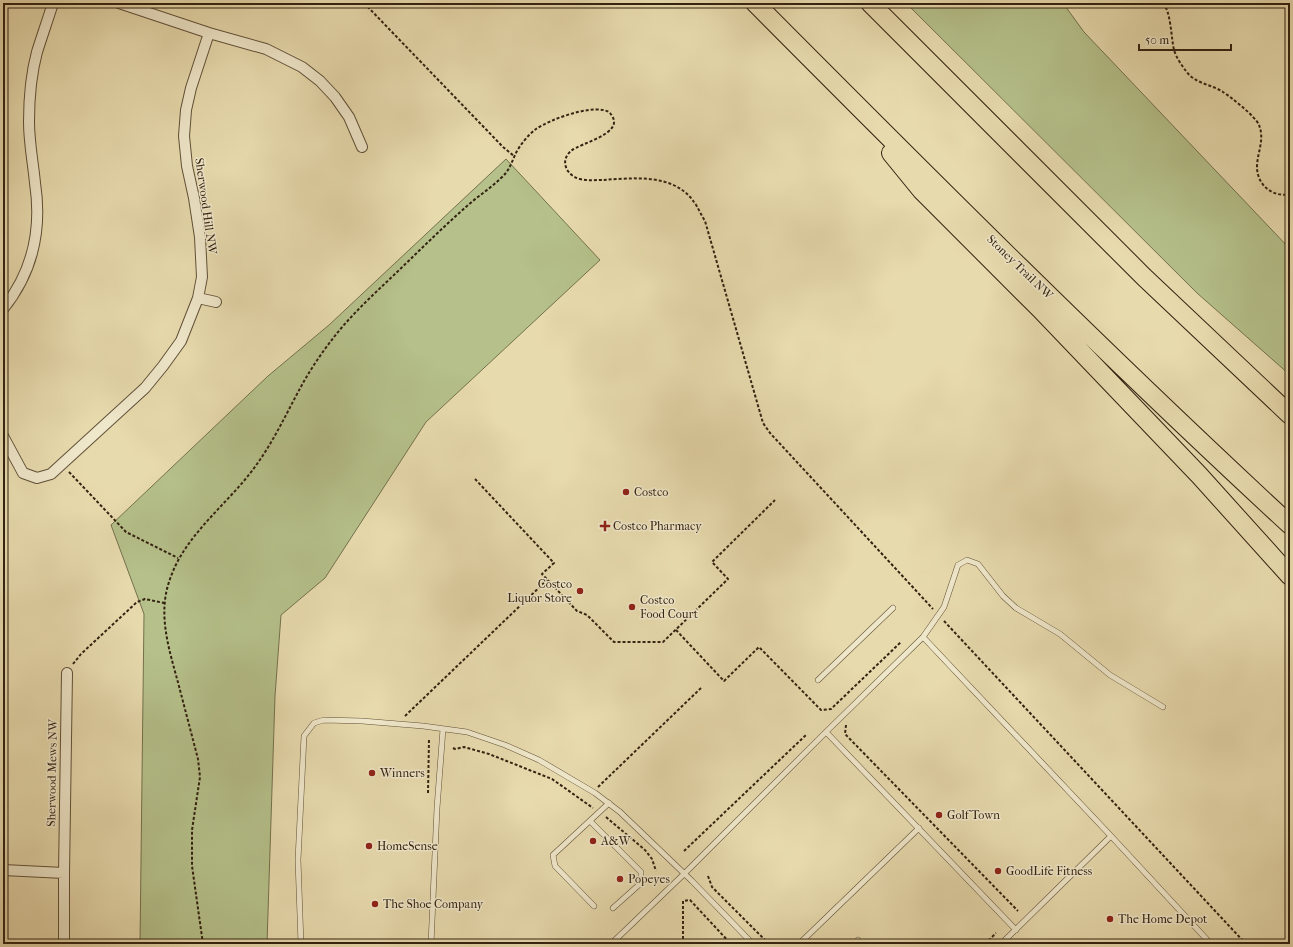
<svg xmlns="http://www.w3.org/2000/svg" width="1293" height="947" font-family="'IM FELL French Canon',serif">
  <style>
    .green { fill: #b5c08a; stroke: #74714e }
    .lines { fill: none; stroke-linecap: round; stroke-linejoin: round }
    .lane-casing { stroke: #605038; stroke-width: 6 }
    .street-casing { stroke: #605038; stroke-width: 12 }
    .highway-casing { stroke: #321; stroke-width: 20 }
    .path { stroke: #321; stroke-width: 2; stroke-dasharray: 3 2; stroke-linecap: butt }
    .lane { stroke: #efe7ca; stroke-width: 5 }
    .street { stroke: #efe7ca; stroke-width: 10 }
    .highway { stroke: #e7daad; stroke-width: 18 }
    .poi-dot { fill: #8f2418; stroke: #efe7ca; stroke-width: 1.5 }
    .labels { text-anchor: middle; stroke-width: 3; stroke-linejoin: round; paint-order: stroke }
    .street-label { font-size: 12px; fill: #321; stroke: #efe7ca }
    .poi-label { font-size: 12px; fill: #321; stroke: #efe7ca; text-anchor: start }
  </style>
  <rect width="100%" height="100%" fill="#e7daad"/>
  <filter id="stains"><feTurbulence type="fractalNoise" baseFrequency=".005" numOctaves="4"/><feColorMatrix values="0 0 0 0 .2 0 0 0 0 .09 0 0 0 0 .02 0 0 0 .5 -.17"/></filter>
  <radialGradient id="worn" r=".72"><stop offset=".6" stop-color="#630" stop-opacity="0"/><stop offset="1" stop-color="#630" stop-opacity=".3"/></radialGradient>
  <path class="green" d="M906,3H1063L1084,32L1290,249V375L1197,293Z
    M506,159L600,260L426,422L325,578L281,615L275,696L267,944H140L144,614L111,525L268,376L329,325Z"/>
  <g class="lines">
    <g class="lane-casing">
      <path id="lane" d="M923,637L1111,836L1211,944
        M818,680L893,608
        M826,732L1016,930
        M590,821L641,872V883L613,908
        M594,906L555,866L553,855L609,803
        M858,940L862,944
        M301,944L298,860L304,736L314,723L324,720L362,721L423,726L467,732L505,745L539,760L595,793L620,812L692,881L753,944
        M431,944L437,808L443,729
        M611,944L684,874L826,732L923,637L944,607L958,565L967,560L978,564L1003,596L1016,608L1060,634L1110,675L1163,707
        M799,944L919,828
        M1001,944L1111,836"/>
    </g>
    <g class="street-casing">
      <path id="street" d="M119,3L209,33L266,49L302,67L320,81L335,97L349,117L362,147
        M198,298L216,302
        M3,309C33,272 42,229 35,183C33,162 29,143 29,122C29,99 31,74 37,52C42,36 48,19 53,3
        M3,436L23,473L37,478L51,474L145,388L163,366L181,341L198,298L202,277L200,237L194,198L187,166L184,136L186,110L191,88L209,33
        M3,870L64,873V944
        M64,873L67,673"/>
    </g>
    <g class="highway-casing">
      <path id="highway" d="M755,3C931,180 1107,356 1290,525
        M870,3L1144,277L1290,415
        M891,153L922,191L1040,309L1199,475L1290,576"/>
    </g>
    <path class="path" d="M364,3L503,147L514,156
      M1163,3C1171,12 1171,37 1174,50C1176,57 1182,66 1186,71C1195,84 1211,84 1223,92C1231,97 1256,117 1259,125C1265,140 1257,153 1257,167C1257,185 1273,198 1290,194
      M69,472L126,532L178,558
      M475,479L554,563L542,574L577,611L587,615L614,642H663L728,579L712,562L775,500
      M944,621L1246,944
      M676,630L724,681L759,647L821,710L831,709L901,642
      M73,664L81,654L137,602L145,599L164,603
      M405,716L547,580
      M846,725L845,734L1018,911
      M453,748L455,749L464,747L489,754L552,779L593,808
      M598,787L701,688
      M428,793L429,739
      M606,817L645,850L652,859L656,871
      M684,851L807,734
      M708,876L712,887L769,944
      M203,944L192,866V830L200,777L198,759C192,736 186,713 180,690C171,655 157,618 169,582C184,534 229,504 257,464C275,439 288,410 303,383C312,367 323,351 334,337C352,314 374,294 395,274C419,251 442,228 467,206C478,196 491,188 501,178C509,171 511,164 515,155C519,146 528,135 536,129C551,119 585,107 603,110C608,111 610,112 612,116C624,134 580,143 571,151C559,161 567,176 580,179C588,181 595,180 602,180C633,178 674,173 694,202C698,207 701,215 705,221L763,423L770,433L933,609
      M683,944V901L690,900L731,944
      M985,944L996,933"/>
    <use href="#lane" class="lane"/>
    <use href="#street" class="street"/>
    <use href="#highway" class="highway"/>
  </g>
  <g class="poi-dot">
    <circle cx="626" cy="492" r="4"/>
    <path d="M603 520h4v4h4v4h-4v4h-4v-4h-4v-4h4z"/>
    <circle cx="580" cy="591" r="4"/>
    <circle cx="632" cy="607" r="4"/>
    <circle cx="372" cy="773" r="4"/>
    <circle cx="939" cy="815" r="4"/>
    <circle cx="593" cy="841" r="4"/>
    <circle cx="369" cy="846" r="4"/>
    <circle cx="998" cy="871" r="4"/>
    <circle cx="620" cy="879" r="4"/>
    <circle cx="375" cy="904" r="4"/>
    <circle cx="1110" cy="919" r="4"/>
  </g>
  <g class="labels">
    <g class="street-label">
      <text transform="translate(206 206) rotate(82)" y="4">Sherwood Hill NW</text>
      <text transform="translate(1020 267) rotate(44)" y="4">Stoney Trail NW</text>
      <text transform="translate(52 773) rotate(-89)" y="4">Sherwood Mews NW</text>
    </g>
    <g class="poi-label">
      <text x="634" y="496">Costco</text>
      <text x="613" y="530">Costco Pharmacy</text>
      <text x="572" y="588" text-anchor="end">Costco<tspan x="572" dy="14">Liquor Store</tspan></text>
      <text x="640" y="604">Costco<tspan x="640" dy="14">Food Court</tspan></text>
      <text x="380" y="777">Winners</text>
      <text x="947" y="819">Golf Town</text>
      <text x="601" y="845">A&amp;W</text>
      <text x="377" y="850">HomeSense</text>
      <text x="1006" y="875">GoodLife Fitness</text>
      <text x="628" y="883">Popeyes</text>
      <text x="383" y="908">The Shoe Company</text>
      <text x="1118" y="923">The Home Depot</text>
    </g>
  </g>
  <rect width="1293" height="947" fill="none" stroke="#e7daad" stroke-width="16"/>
  <rect x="4" y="4" width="1285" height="939" fill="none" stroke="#321" stroke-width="2"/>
  <rect x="8" y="8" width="1277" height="931" fill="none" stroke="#321"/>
  <path d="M1139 44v6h92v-6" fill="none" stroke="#332211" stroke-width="2"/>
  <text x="1145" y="44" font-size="12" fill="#332211" stroke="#efe7ca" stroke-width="3" paint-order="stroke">50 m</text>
  <rect width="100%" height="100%" filter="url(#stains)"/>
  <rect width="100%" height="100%" fill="url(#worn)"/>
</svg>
